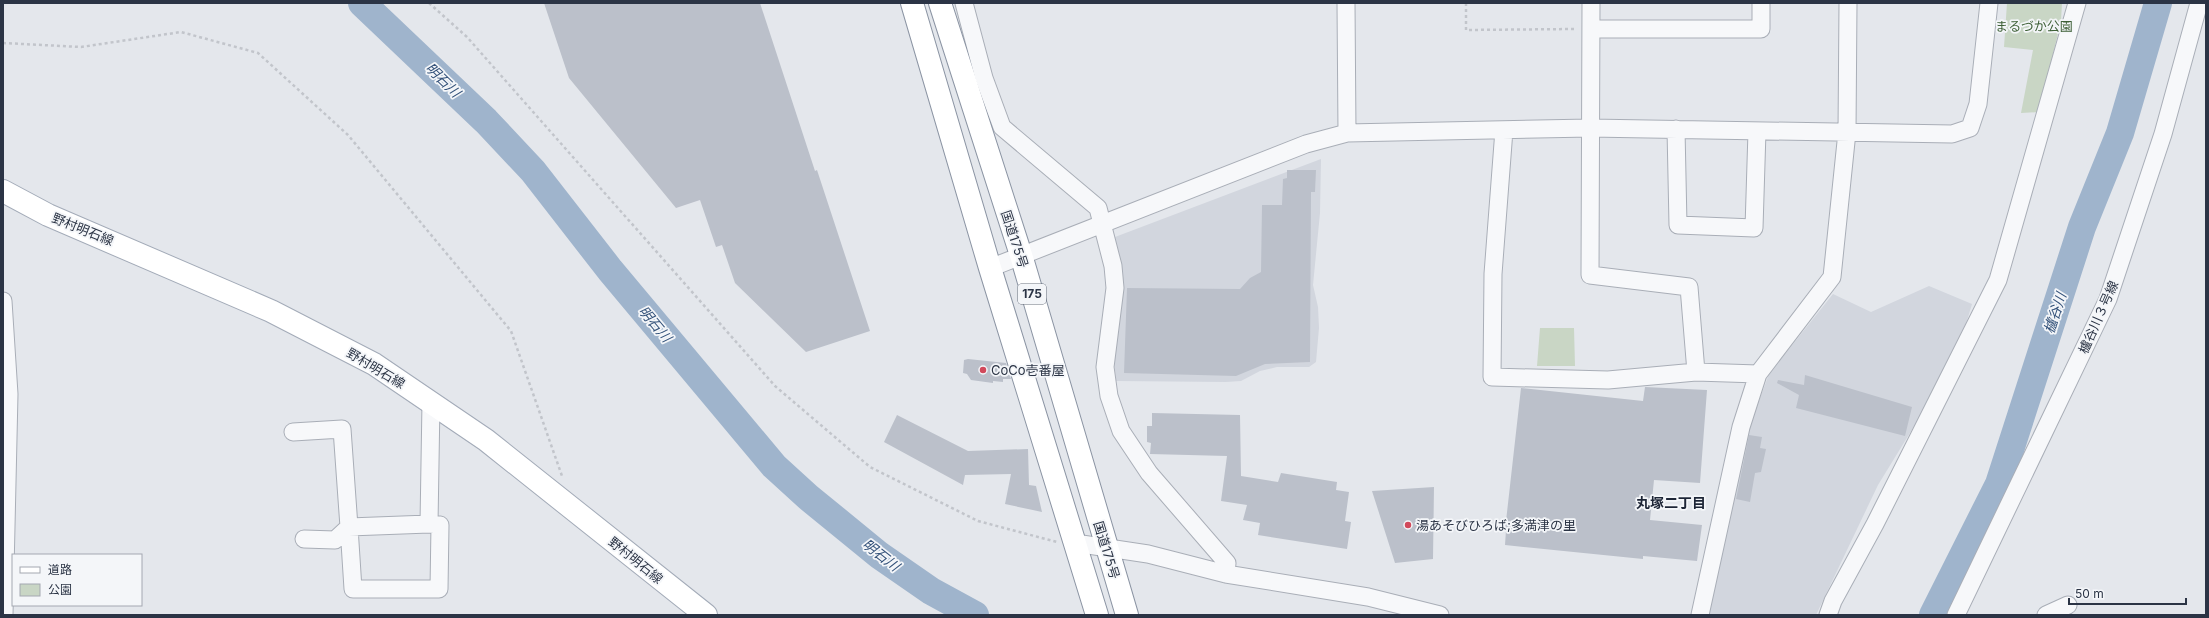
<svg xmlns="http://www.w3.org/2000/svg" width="2209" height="618" font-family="Inter,'Noto Sans JP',sans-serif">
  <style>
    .built { fill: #d2d6de }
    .green { fill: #c9d6c5 }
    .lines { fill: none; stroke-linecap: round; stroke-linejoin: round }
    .river { stroke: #9fb4cc; stroke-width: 28 }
    .building { fill: #bbc0ca }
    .minor-casing { stroke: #a9aeb7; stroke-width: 19 }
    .major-casing { stroke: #a3abb8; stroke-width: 24 }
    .highway-casing { stroke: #8b94a3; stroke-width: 24 }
    .path { stroke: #c2c5cb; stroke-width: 2.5; stroke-dasharray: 3 3; stroke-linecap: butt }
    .minor { stroke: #f7f8fa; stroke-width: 17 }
    .major { stroke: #fff; stroke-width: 22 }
    .highway { stroke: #fff; stroke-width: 22 }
    .poi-dot { fill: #d1495b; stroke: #f4f6f9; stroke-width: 1.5 }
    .labels { text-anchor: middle; stroke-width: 3.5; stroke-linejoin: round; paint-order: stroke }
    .shield { fill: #f4f6f9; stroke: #676e7b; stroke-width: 1 }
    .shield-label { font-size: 12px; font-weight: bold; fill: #2b3445 }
    .park-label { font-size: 13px; fill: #3f6138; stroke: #f4f6f9 }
    .street-label { font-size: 13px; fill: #2b3445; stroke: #f4f6f9 }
    .poi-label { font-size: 13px; fill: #2b3445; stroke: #f4f6f9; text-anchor: start }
    .water-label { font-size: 14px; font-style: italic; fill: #34527a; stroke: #f4f6f9 }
    .neighbourhood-label { font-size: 14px; font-weight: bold; fill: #1d2536; stroke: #f4f6f9 }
  </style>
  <rect width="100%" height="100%" fill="#e4e7ec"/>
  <path class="built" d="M1321,159L1320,213L1313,285L1318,307L1319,328L1316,362L1309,367H1277L1260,371L1241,381L1226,382L1116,381L1114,359L1121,288L1115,237Z
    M1929,286L1972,304L1959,347L1924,410L1878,485L1816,615H1708L1747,433L1769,374L1833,294L1871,312Z"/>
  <path class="green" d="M2007,3H2062L2061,21L2039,112L2021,113L2033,50L2004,47Z
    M1540,328H1574L1575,366H1537Z"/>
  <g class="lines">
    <path class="river" d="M362,3L486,121L533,171L610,270L774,466L808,497L879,555L931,591L975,615
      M1933,615L1999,484L2082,227L2120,133L2158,3"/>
  </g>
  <path class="building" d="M544,3H760L815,171L817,170L870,331L806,352L735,283L722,245L716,247L700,200L676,208L569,78Z
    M1287,170H1316L1315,192H1311L1310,362L1265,364L1236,376L1124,373L1127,288L1240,289L1250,278L1261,272L1262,205H1282L1283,179L1287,178Z
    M968,359L1006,363L1011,379H1003V382L993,381V383L971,380L967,374L963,373L964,360Z
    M1805,375L1912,407L1905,436L1796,408L1799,395L1777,383L1778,380L1804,385Z
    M1645,387L1707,390L1700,483L1654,480L1650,520L1702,525L1697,561L1643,556V559L1505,545L1506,530H1505L1521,388L1643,401Z
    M1152,413L1240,415L1241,476L1278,482L1281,473L1337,482L1336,490L1349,492L1345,521L1351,522L1347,549L1258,535L1260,523L1243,520L1247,505L1221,501L1227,456L1150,454L1151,443L1147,442V426H1152Z
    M897,415L968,451L1028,449L1029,485L1036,486L1042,512L1005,504L1011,474L965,475L963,485L884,442Z
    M1749,435L1762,437L1760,448L1766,449L1761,472L1755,473L1750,502L1736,499Z
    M1434,487L1433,559L1395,563L1372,491Z"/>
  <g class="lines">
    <g class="minor-casing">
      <path id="minor" d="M964,3L984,78L1002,127L1098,208L1113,266L1115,288L1105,367L1109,396L1121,431L1149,473L1227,563L1226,574
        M1346,3L1347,133
        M1591,3L1590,275L1689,287L1696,372
        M1591,29H1761V3
        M1676,129L1678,225L1754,228L1757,131
        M1504,130L1493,274L1492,377L1608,380L1696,372L1758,374
        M990,268L1306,144L1347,133L1590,128L1952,134L1970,128L1978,104L1989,3
        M3,301L9,394L4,615
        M293,432L342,429L349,527L335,540L304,539
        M429,524L349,527L353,589H439L440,525L429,524L431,402
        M1075,543L1148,554L1226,574L1368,597L1440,615
        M1700,615L1741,427L1758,374L1832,277L1847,132L1848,3
        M1828,615L1833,601L1875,524L1998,280L2077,3
        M1956,615L2108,299L2163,134L2199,3
        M2046,615L2068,605"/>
    </g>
    <g class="major-casing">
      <path id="major" d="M3,191L48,215L271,311L374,364L486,440L706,615"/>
    </g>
    <g class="highway-casing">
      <path id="highway" d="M912,3L990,268L1097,615
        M940,3L1021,255L1127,615"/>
    </g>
    <path class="path" d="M429,3L467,37L775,386L870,467L978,521L1057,542
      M1466,3V30L1575,29
      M3,43L81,47L181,32L258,53L348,135L511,331L562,476"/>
    <use href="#minor" class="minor"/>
    <use href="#major" class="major"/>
    <use href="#highway" class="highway"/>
  </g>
  <g class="poi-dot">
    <circle cx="983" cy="370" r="4"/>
    <circle cx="1408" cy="525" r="4"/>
  </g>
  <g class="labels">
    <rect class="shield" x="1018" y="284" width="28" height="20" rx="3"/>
    <g class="shield-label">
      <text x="1032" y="298">175</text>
    </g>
    <g class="park-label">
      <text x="2034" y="31">まるづか公園</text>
    </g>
    <g class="street-label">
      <text transform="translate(83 229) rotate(22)" y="5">野村明石線</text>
      <text transform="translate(1015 239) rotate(72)" y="5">国道175号</text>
      <text transform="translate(2098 317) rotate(-66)" y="5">櫨谷川３号線</text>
      <text transform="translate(376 368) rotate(31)" y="5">野村明石線</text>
      <text transform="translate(1107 550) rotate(73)" y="5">国道175号</text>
      <text transform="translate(636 560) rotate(39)" y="5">野村明石線</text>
    </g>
    <g class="poi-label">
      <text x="991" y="375">CoCo壱番屋</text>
      <text x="1416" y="530">湯あそびひろば;多満津の里</text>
    </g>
    <g class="water-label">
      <text transform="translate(443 80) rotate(44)" y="5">明石川</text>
      <text transform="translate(2055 313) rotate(-72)" y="5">櫨谷川</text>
      <text transform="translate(655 324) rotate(50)" y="5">明石川</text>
      <text transform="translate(881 555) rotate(38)" y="5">明石川</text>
    </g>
    <g class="neighbourhood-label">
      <text x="1671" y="508">丸塚二丁目</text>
    </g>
  </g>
  <rect width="2209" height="618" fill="none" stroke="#2b3445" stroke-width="8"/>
  <rect x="12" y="554" width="130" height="52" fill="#f4f6f9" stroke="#a4a8b1"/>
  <rect x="20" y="567" width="20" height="6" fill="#ffffff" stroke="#a4a8b1"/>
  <text x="48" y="574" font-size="12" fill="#2b3445">道路</text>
  <rect x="20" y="584" width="20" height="12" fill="#c9d6c5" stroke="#a4a8b1"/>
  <text x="48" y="594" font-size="12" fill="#2b3445">公園</text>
  <path d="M2069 598v6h117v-6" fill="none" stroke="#2b3445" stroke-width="2"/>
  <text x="2075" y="598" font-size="12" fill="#2b3445" stroke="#f4f6f9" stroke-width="3" paint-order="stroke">50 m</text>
</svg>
